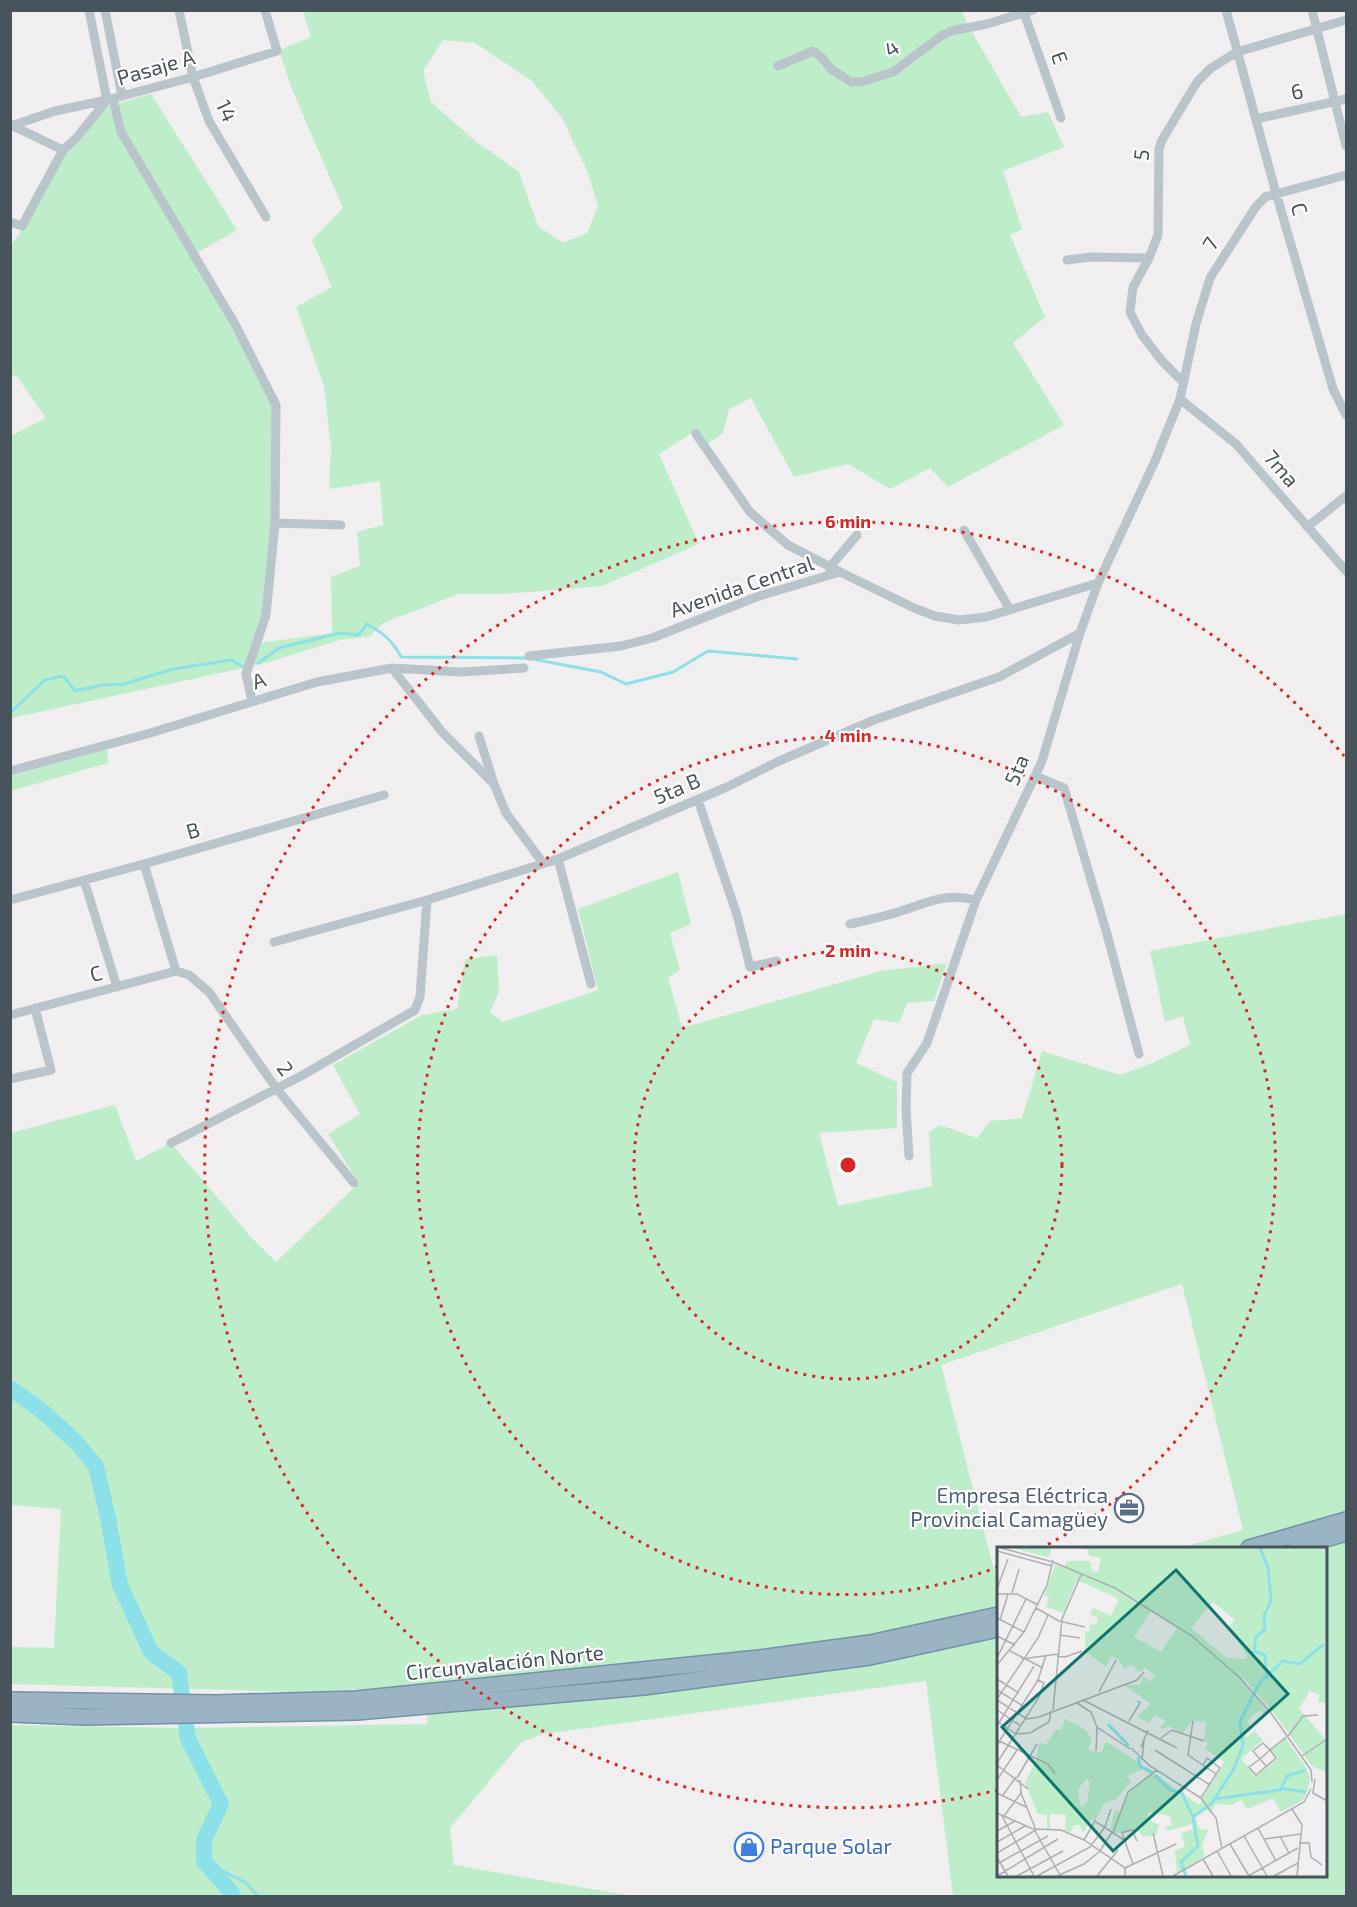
<svg xmlns="http://www.w3.org/2000/svg" width="1357" height="1907" font-family="'Exo 2',sans-serif">
  <style>
    .green { fill: #beedca; fill-rule: evenodd }
    .lines { fill: none; stroke-linecap: round; stroke-linejoin: round }
    .stream { stroke: #8ce1e8; stroke-width: 3 }
    .river { stroke: #8ce1e8; stroke-width: 16 }
    .trunk-casing { stroke: #7392a7; stroke-width: 18 }
    .minor { stroke: #bac4cb; stroke-width: 9 }
    .trunk { stroke: #9ab4c4; stroke-width: 15 }
    .ring { fill: none; stroke: #d62828; stroke-width: 3; stroke-dasharray: 3 6 }
    .labels { text-anchor: middle; stroke-width: 4.5; stroke-linejoin: round; paint-order: stroke }
    .street-label { font-size: 21px; fill: #47545b; stroke: #fff }
    .service-label { font-size: 21px; fill: #4e5e75; stroke: #fff; text-anchor: end }
    .shop-label { font-size: 21px; fill: #366cbe; stroke: #fff; text-anchor: start }
    .inset-river { fill: none; stroke: #8ce1e8; stroke-width: 3 }
    .inset-road { fill: none; stroke: #acb0b3; stroke-width: 1.5 }
    .view { fill: #0f766e; fill-opacity: 0.15; stroke: #0f766e; stroke-width: 3 }
    .inset-edge { fill: none; stroke: #47545b; stroke-width: 3 }
    .centre { fill: #d62828; stroke: #fff; stroke-width: 3 }
    .ring-label { font-size: 18px; text-anchor: middle; font-weight: bold; fill: #d62828; stroke: #fff; stroke-width: 4.5; stroke-linejoin: round; paint-order: stroke }
  </style>
  <rect width="100%" height="100%" fill="#f0eeee"/>
  <path class="green" d="M303,11H962L968,25L1021,117L1048,112L1064,147L1003,171L1022,229L1010,235L1045,317L1013,343L1064,425L948,487L930,468L890,489L848,464L794,477L751,398L729,409L723,433L707,445L695,431L659,454L699,544L602,586L506,594H459L383,623L370,636L340,640L262,664L11,718V436L46,418L16,375L11,376V245L27,222L59,155L101,108L151,94L237,230L192,256L273,402L275,523L260,643L332,633L331,577L360,566L357,532L383,525L380,481L329,489L331,449L324,386L296,307L332,287L312,240L343,208L292,89L279,50L311,37ZM443,40L475,43L532,81L562,118L588,173L598,206L587,233L563,243L538,226L519,172L474,140L431,102L423,71Z
    M107,749L108,763L11,791V776Z
    M678,872L691,924L670,933L680,970L668,978L682,1028L881,971L947,963L934,1001L907,1003L899,1023L874,1019L856,1063L897,1082V1128L819,1133L838,1206L932,1186L929,1132L940,1125L977,1138L990,1121L1022,1118L1042,1051L1120,1075L1152,1063L1190,1045L1183,1016L1165,1022L1150,951L1346,914V1896H953L926,1681L544,1734L522,1742L450,1828L454,1865L632,1896H11V1725L181,1728L427,1724L429,1686L300,1692L11,1684V1647L54,1648L61,1509L11,1505V1133L115,1105L136,1161L171,1143L250,1236L276,1262L359,1183L328,1134L360,1114L333,1065L422,1015L457,1009L465,959L497,955L499,992L490,1012L503,1022L598,990L578,909ZM1182,1284L1243,1530L1180,1548H1326V1876H998V1585L941,1365Z"/>
  <g class="lines">
    <path class="stream" d="M258,663L279,648L340,633L358,635L367,624C382,632 393,641 401,657L527,658L601,672L626,684L673,672L708,651L797,659
      M10,713L45,680L63,676L75,691L102,685L124,684L173,669L232,660L243,667
      M204,1861L246,1883L258,1896"/>
    <path class="river" d="M10,1388L42,1411L76,1442L96,1466L108,1518L120,1585L151,1652L179,1673L188,1739L221,1804L204,1840V1861L232,1893V1896"/>
    <g class="trunk-casing">
      <path id="trunk" d="M1249,1548L1346,1520
        M1296,1548L1346,1533
        M10,1700L216,1703L356,1699L759,1658L870,1643L998,1615
        M10,1714L85,1717L357,1712L644,1687L870,1657L998,1629"/>
    </g>
    <path class="minor" d="M89,10L107,100
      M105,10L122,96
      M179,10L193,77L209,121L266,217
      M1023,10L1061,118
      M1226,10L1276,193L1333,389L1346,415
      M1312,10L1346,146
      M778,66L813,51L822,58L831,69L851,82H861L893,72L941,36L951,31L987,24L1033,10
      M113,99L121,132L235,324L276,405L275,523L266,615L246,674L252,701
      M1256,119L1346,99
      M11,125L63,150
      M11,126L55,111L107,100L193,77L277,51L265,10
      M10,222L22,226L63,150L77,137L107,100
      M1067,260L1090,257L1149,258
      M1183,382L1162,361L1142,335L1130,312L1133,287L1149,258L1158,235L1159,149L1162,140L1197,82L1211,68L1237,52L1346,20
      M1180,399L1236,444L1346,571
      M696,434L750,512L788,545L840,572
      M275,523L341,525
      M1307,527L1346,496
      M964,530L1010,610
      M829,568L857,535
      M529,656L621,646L652,638L759,596L840,572L914,608L935,616L959,620L986,617L1098,583
      M392,668L442,732L494,784
      M479,736L494,784L506,813L543,863
      M10,771L147,734L317,682L392,668L461,672L524,668
      M1035,776L1064,788L1107,934L1139,1054
      M698,800L737,915L750,967L777,961
      M558,859L591,984
      M144,864L176,971
      M84,880L117,987
      M10,900L144,864L384,795
      M850,924C868,920 887,916 904,910C931,901 947,893 976,900
      M274,942L427,900L558,859L727,787L777,762L874,720L999,677L1080,633
      M10,1015L176,971L189,975L209,992L276,1088L354,1183
      M10,1079L51,1070L35,1008
      M171,1143L301,1076L415,1010L420,997L427,900
      M909,1156L906,1109L907,1073L927,1043L976,900L1042,761L1080,633L1098,583L1155,461L1180,399L1196,324L1210,278L1255,208L1265,197L1346,175"/>
    <use href="#trunk" class="trunk"/>
  </g>
  <g class="ring">
    <circle cx="848" cy="1165" r="214"/>
    <path d="M998 1567A429 429 0 1 1 1043 1547"/>
    <path d="M998 1790A643 643 0 1 1 1344 756"/>
  </g>
  <defs>
    <g id="office-ring" transform="scale(1.5)"><circle r="9.5" fill="#fff" stroke="#5c6f8a" stroke-width="1.5"/><path d="M-6-3h4V-5.5h4V-3h4V5H-6ZM-1-4.5V-3h2v-1.5ZM-6 0V1H6V0Z" fill="#5c6f8a"/></g>
    <g id="shop-ring" transform="scale(1.5)"><circle r="9.5" fill="#fff" stroke="#3f7fe0" stroke-width="1.5"/><path d="M-5-2.5h2.3a2.7 3.5 0 0 1 5.4 0H5L5.5 6h-11ZM-1.5-2.5h3a1.5 2.3 0 0 0-3 0Z" fill="#3f7fe0"/></g>
  </defs>
  <g fill-rule="evenodd">
    <use href="#office-ring" x="1129" y="1508"/>
    <use href="#shop-ring" x="749" y="1847"/>
  </g>
  <g class="labels">
    <g class="street-label">
      <text transform="translate(892 49) rotate(-34)" y="7">4</text>
      <text transform="translate(1059 58) rotate(70)" y="7">E</text>
      <text transform="translate(156 68) rotate(-16)" y="7">Pasaje A</text>
      <text transform="translate(1297 92) rotate(-13)" y="7">6</text>
      <text transform="translate(226 111) rotate(65)" y="7">14</text>
      <text transform="translate(1142 155) rotate(-84)" y="7">5</text>
      <text transform="translate(1299 209) rotate(74)" y="7">C</text>
      <text transform="translate(1211 244) rotate(-58)" y="7">7</text>
      <text transform="translate(1281 469) rotate(49)" y="7">7ma</text>
      <text transform="translate(742 587) rotate(-19)" y="7">Avenida Central</text>
      <text transform="translate(259 681) rotate(-18)" y="7">A</text>
      <text transform="translate(1017 770) rotate(-67)" y="7">5ta</text>
      <text transform="translate(677 789) rotate(-23)" y="7">5ta B</text>
      <text transform="translate(193 831) rotate(-16)" y="7">B</text>
      <text transform="translate(96 974) rotate(-14)" y="7">C</text>
      <text transform="translate(285 1069) rotate(54)" y="7">2</text>
      <text transform="translate(505 1663) rotate(-6)" y="7">Circunvalación Norte</text>
    </g>
    <g class="service-label">
      <text x="1108" y="1503">Empresa Eléctrica<tspan x="1108" dy="24">Provincial Camagüey</tspan></text>
    </g>
    <g class="shop-label">
      <text x="770" y="1854">Parque Solar</text>
    </g>
  </g>
  <g transform="translate(997 1547)">
    <rect width="330" height="330" fill="#f0eeee"/>
    <path d="M16,1H54V6L50,10ZM84,1H330V156L321,155L323,148L313,144L302,162L329,193L330,226L315,219L274,162L239,123L271,166L268,170L263,163L250,174L254,180L246,186L250,190L258,184L266,193L244,212L259,229L281,211L273,202L288,190L273,169L308,219L313,230L311,243L306,253L284,265L276,251L250,262L244,253L235,258L219,257L213,267L210,263L198,270L203,283L211,282L205,299L208,309L180,326L178,303L188,300L184,286L196,282L195,277L170,284L169,280L175,278L173,269L151,265L150,272L162,278L159,288L147,290L140,283L118,286L113,282L118,263L124,265L131,246L153,227L147,222L129,229L134,234L120,252L107,256L98,274L94,273L86,286L83,278H77L74,285L50,282V268L41,267L28,236L39,213L42,195L49,198L59,182L64,183L68,172L88,182L95,192L91,203L104,206L109,195L120,201L202,258L227,215L208,202L211,196L207,194L209,175L195,174L186,186L171,179L166,182L163,180L169,174L158,168L152,176L140,170L154,157L127,138H143L146,129L153,135L158,128L148,121L142,125L135,118L127,122L122,113L114,109L109,120L88,104V84L92,85L93,78L99,77L101,71L93,67L96,61L114,69L122,52L80,33L66,66L49,60L52,50L47,48L58,18L67,20L70,14H93L95,24L101,25L104,11L92,9L91,3ZM216,55L238,73L232,80L250,109L247,112L230,111L194,81ZM154,64L180,81L164,105L137,90ZM89,231L93,236L90,256L84,260L81,243ZM53,267L69,268L68,283L53,282Z" fill="#beedca" fill-rule="evenodd"/>
    <path class="inset-river" d="M263,1L271,20L274,54L267,69L268,82L259,90L257,104L268,108L270,132M111,177L132,199M141,210L143,219L156,226M158,228L173,243L185,246L196,270M283,244L290,229L309,223M218,252L289,242L309,245M189,329L184,315L201,299L196,270L215,256L236,223L246,199L243,174L263,135L286,114L303,117L327,97"/>
    <path class="inset-road" d="M4,1L56,15L118,41L195,89L243,131L274,166L314,223L315,235M0,4L55,19M0,42L11,12M15,46L22,22M0,47H20L41,58M39,61L62,74L88,80M0,71L27,85M3,73L11,47M63,88L83,91M0,89L18,98M13,104L46,121M60,109L68,110L85,104M0,111L29,52M25,112L61,107M0,118L27,85L50,38L56,13M0,132L22,146M0,143L26,159M102,145L119,113M0,152L41,91L51,68M0,153L30,172L42,170L140,133L147,125M86,153L180,201M80,156L94,165L100,180L133,202M0,163L24,179M56,163L65,72L84,28M132,174L143,156L140,154M196,174L191,208L219,227M1,175L19,187L33,186L52,175L54,164M0,179L37,119M164,191L175,183L207,194M0,193L51,217L58,227M0,198L41,133L49,108M144,200L151,183M134,201L153,219L204,251M158,203L213,238M99,204L100,180M305,209L330,192M145,213L147,194M0,216L42,150L47,136L41,133M0,218L31,242M269,219L263,212L256,204L266,196L273,203L279,211L259,228L252,220L263,212L273,203L288,191L292,188L306,169L321,168M20,231L40,197M318,232L316,246L330,254M0,233L20,203M0,246L29,260M6,248L19,230M204,251L223,221L210,211L206,218M204,251L219,271L225,302M295,262L305,278L300,329M0,266L36,282L64,283L87,293L128,321V329M4,267L37,329M7,269L24,246M261,281L279,314M0,284L18,274M38,284L63,328M116,286L131,245L160,223M124,286L135,283L140,294M125,286L136,317M156,286L166,329M247,289L270,329M283,289L292,306M267,292L303,287M87,293L98,274L127,293M0,295L28,279M302,296H312L314,310L325,318M233,297L252,329M220,304L234,329M0,306L39,283L24,246L23,233M0,310L11,329M206,312L216,329M0,317L51,289M128,321L179,297M0,329L61,292M20,329L66,304M40,329L93,300L108,280L114,262M60,329L87,317L103,304L115,285M100,329L121,303M176,329L307,255L314,242M251,329L301,301M277,329L301,316"/>
    <path class="view" d="M179,23L291,147L116,304L5,180Z"/>
    <rect width="330" height="330" class="inset-edge"/>
  </g>
  <circle cx="848" cy="1165" r="9" class="centre"/>
  <g class="ring-label">
    <text x="848" y="528">6 min</text>
    <text x="848" y="742">4 min</text>
    <text x="848" y="957">2 min</text>
  </g>
  <rect width="1357" height="1907" fill="none" stroke="#47545b" stroke-width="24"/>
</svg>
